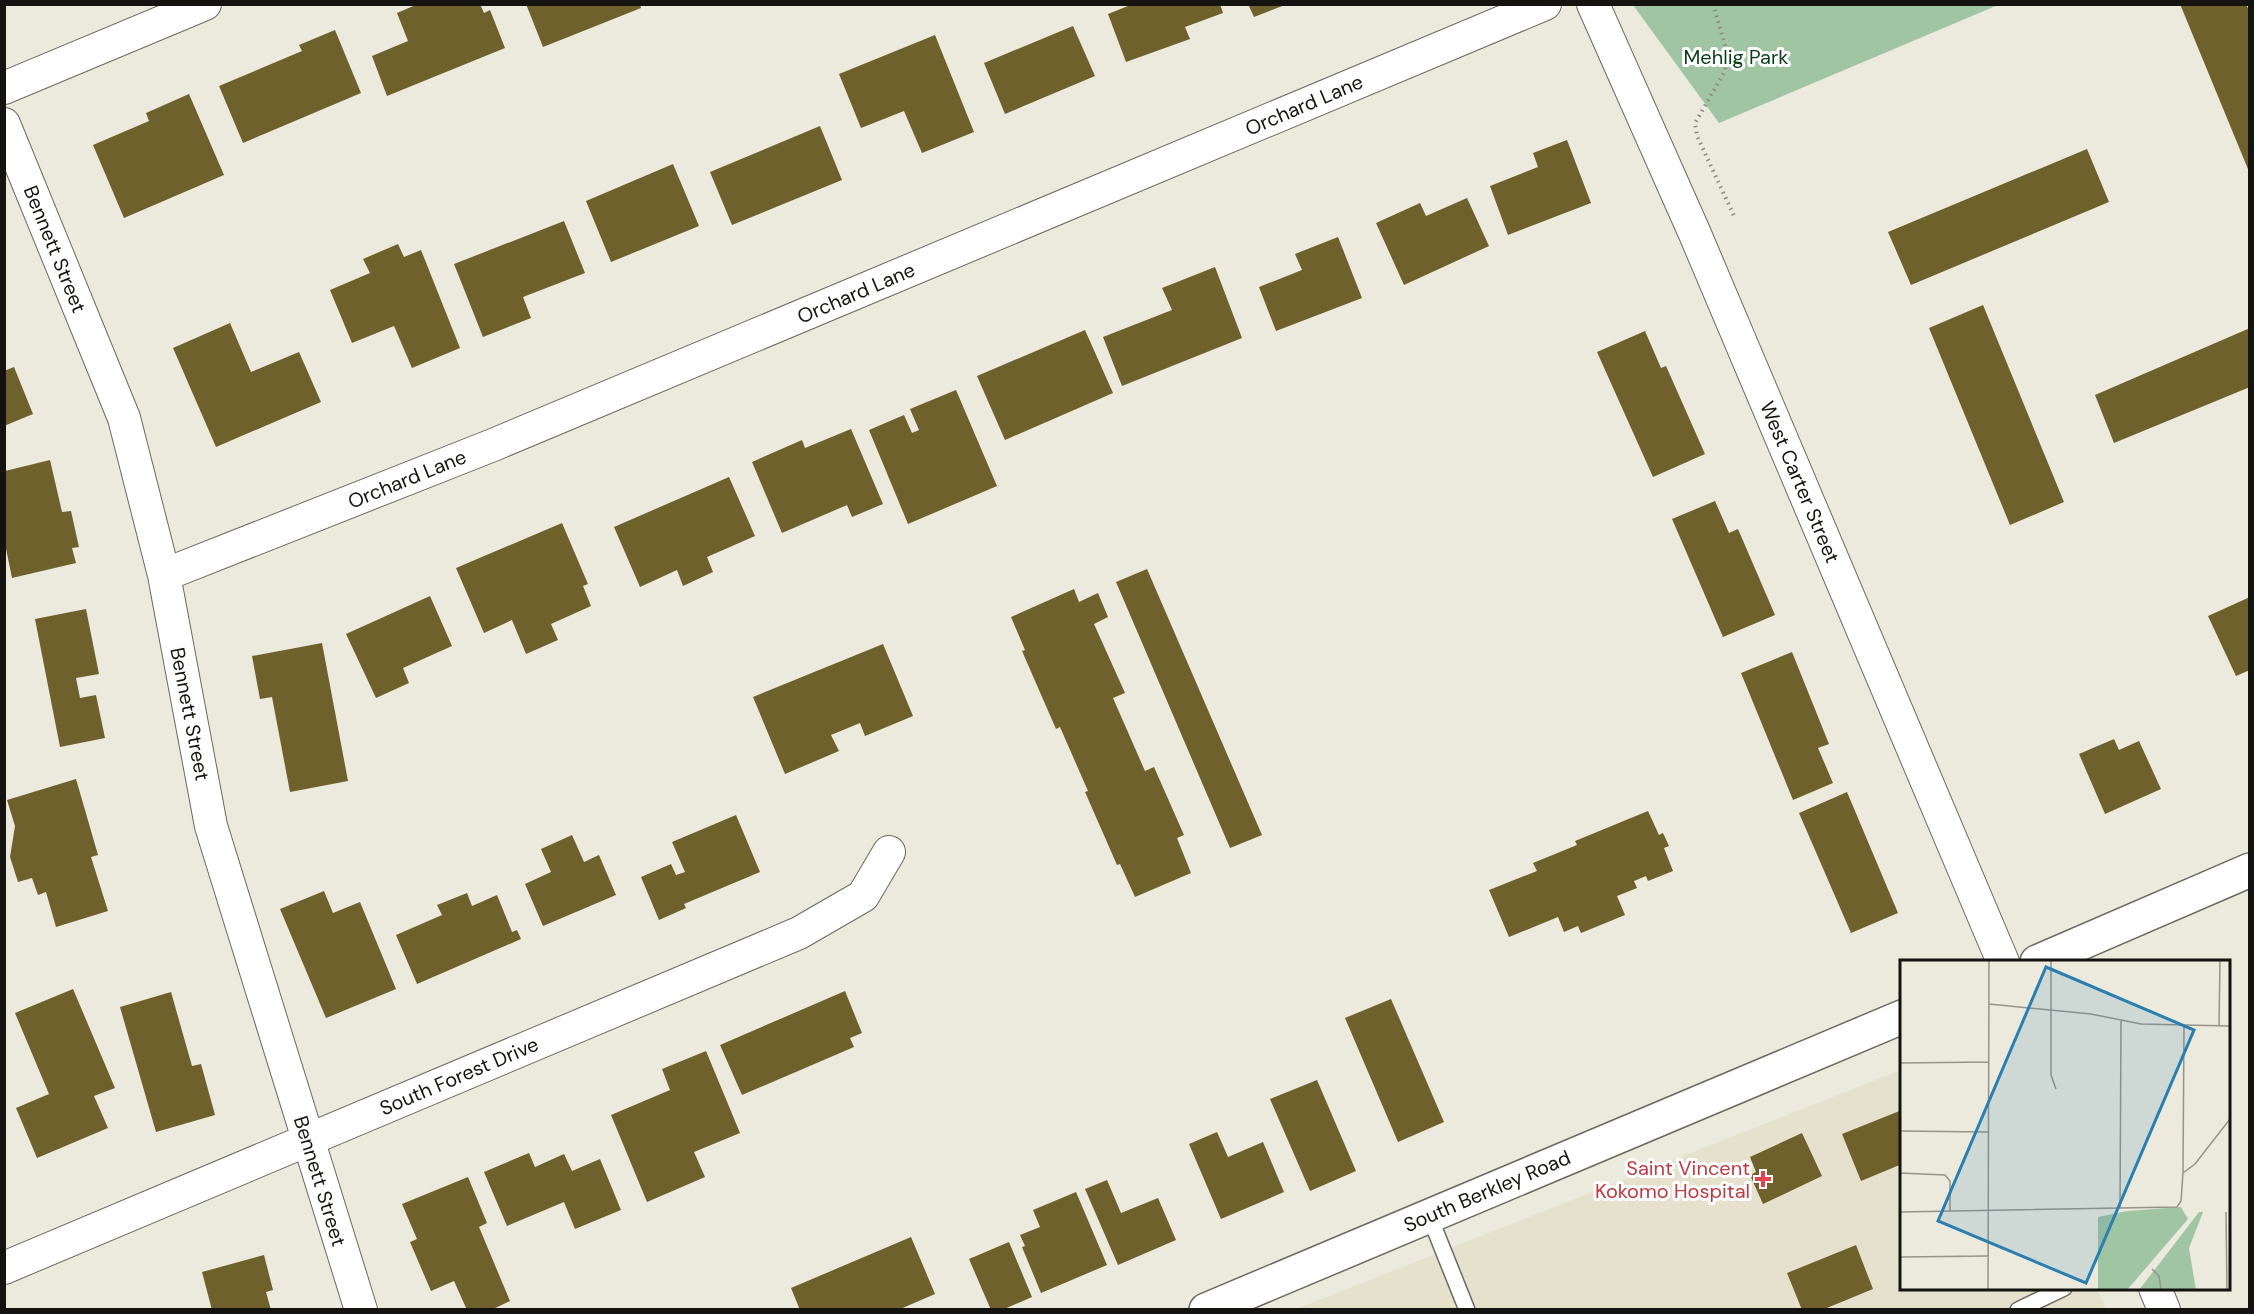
<svg xmlns="http://www.w3.org/2000/svg" width="2254" height="1314" font-family="'DM Sans',sans-serif">
  <style>
    .built { fill: #e5e1cd }
    .green { fill: #a0c5a3 }
    .building { fill: #6e612c }
    .lines { fill: none; stroke-linecap: round; stroke-linejoin: round }
    .service-casing { stroke: #6b695f; stroke-width: 18 }
    .minor-casing { stroke: #6b695f; stroke-width: 34 }
    .tertiary-casing { stroke: #6b695f; stroke-width: 36 }
    .path { stroke: #8c8a81; stroke-width: 4; stroke-dasharray: 1.5 4.5; stroke-linecap: butt }
    .service { stroke: #fff; stroke-width: 15 }
    .minor { stroke: #fff; stroke-width: 32 }
    .tertiary { stroke: #fff; stroke-width: 33 }
    .health-dot { fill: #e0444e; stroke: #fff; stroke-width: 2 }
    .labels { text-anchor: middle; stroke-width: 6; stroke-linejoin: round; paint-order: stroke }
    .park-label { font-size: 20px; fill: #0a3c16; stroke: #fff }
    .street-label { font-size: 20px; fill: #14130f; stroke: #fff }
    .health-label { font-size: 20px; fill: #be3a42; stroke: #fff; text-anchor: end }
    .inset-road { fill: none; stroke: #96938b; stroke-width: 1.5 }
    .view { fill: #2b7faf; fill-opacity: 0.15; stroke: #2b7faf; stroke-width: 3 }
    .inset-edge { fill: none; stroke: #14130f; stroke-width: 3 }
  </style>
  <rect width="100%" height="100%" fill="#ece9dd"/>
  <path class="built" d="M1901,1070L1902,1288L2097,1289L2106,1309L1294,1310Z"/>
  <path class="green" d="M1633,5H1998L1719,123Z"/>
  <path class="building" d="M418,4H480L484,13L490,10L505,48L387,96L372,56L408,41L397,13Z
    M526,4H640L641,8L543,47Z
    M1133,4H1220L1223,13L1185,27L1190,39L1126,62L1108,14Z
    M1248,4H1285V5L1254,17Z
    M2180,4H2246L2250,13V174Z
    M1073,26L1095,76L1005,114L984,63Z
    M335,30L361,93L243,143L219,86L302,51L299,45Z
    M935,35L974,132L922,153L904,111L861,128L839,74Z
    M189,94L224,175L124,218L93,145L149,121L146,113Z
    M820,126L842,180L732,225L710,172Z
    M1567,140L1591,203L1508,235L1490,186L1538,167L1533,153Z
    M2087,149L2109,202L1911,285L1888,232Z
    M673,164L699,226L611,262L586,201Z
    M1467,198L1489,246L1404,285L1376,223L1420,203L1426,216Z
    M564,221L585,273L523,297L531,318L483,337L454,264Z
    M1338,237L1362,298L1276,331L1259,287L1302,270L1295,254Z
    M398,244L404,257L421,250L460,348L412,368L394,326L352,343L330,290L370,273L363,259Z
    M1215,267L1242,338L1122,386L1103,337L1172,310L1162,288Z
    M1983,305L2064,502L2010,525L1929,328Z
    M230,323L251,372L299,352L321,402L216,447L173,348Z
    M2250,328V387L2114,443L2095,395Z
    M1085,330L1113,393L1005,440L977,376Z
    M1645,331L1661,368L1666,366L1705,454L1653,477L1597,352Z
    M14,367L33,414L4,426V371Z
    M956,390L997,486L908,524L869,430L904,415L912,433L919,430L910,409Z
    M851,429L883,504L852,517L847,505L782,533L752,462L802,440L805,448Z
    M50,460L62,512L71,511L79,547L72,548L76,563L12,578L5,544V471Z
    M729,477L755,536L707,557L713,572L683,586L677,570L640,587L614,527Z
    M1715,501L1729,533L1738,529L1775,615L1723,637L1672,519Z
    M562,523L588,584L583,586L591,606L551,624L558,640L526,654L512,620L484,633L456,568Z
    M1147,569L1262,835L1230,848L1116,582Z
    M1074,589L1079,602L1098,593L1108,617L1094,624L1125,693L1113,698L1145,771L1154,767L1184,835L1177,838L1191,873L1135,897L1120,864L1117,865L1085,792L1088,791L1060,727L1056,729L1022,651L1025,650L1011,617Z
    M430,596L452,646L403,668L409,683L376,698L346,634Z
    M2250,597V670L2236,676L2208,616Z
    M86,609L99,674L76,678L80,698L96,695L105,738L60,747L35,619Z
    M322,643L348,781L290,792L272,697L260,699L252,656Z
    M883,644L913,716L865,736L860,723L831,735L839,751L785,774L753,697Z
    M1792,652L1829,744L1818,748L1833,783L1793,800L1741,673Z
    M2114,739L2119,750L2139,741L2161,789L2105,814L2079,754Z
    M76,779L98,855L91,857L108,911L56,927L46,892L38,895L32,878L18,882L10,857L15,826L7,800Z
    M1847,792L1898,913L1851,933L1799,813Z
    M1648,811L1659,835L1663,833L1669,846L1664,848L1673,871L1648,881L1646,876L1634,881L1637,888L1617,896L1625,915L1581,933L1578,926L1564,932L1558,917L1509,937L1489,890L1537,871L1533,863L1577,845L1575,841Z
    M736,815L760,872L684,904L686,908L659,920L641,877L671,864L676,875L685,872L672,842Z
    M572,835L584,862L599,855L616,895L543,926L525,884L551,872L541,849Z
    M324,891L333,913L360,902L396,989L326,1018L280,909Z
    M467,893L472,906L497,895L512,932L517,930L521,939L417,984L396,935L442,915L437,905Z
    M73,989L115,1088L94,1096L108,1128L37,1158L16,1108L49,1094L15,1013Z
    M845,991L862,1033L850,1038L854,1047L742,1095L720,1045Z
    M171,992L192,1066L201,1064L215,1115L156,1132L120,1007Z
    M1391,999L1444,1122L1398,1142L1345,1018Z
    M706,1051L740,1133L694,1152L705,1177L647,1202L611,1115L670,1090L662,1069Z
    M1317,1080L1356,1171L1310,1191L1270,1099Z
    M1902,1110V1164L1861,1181L1842,1134Z
    M1217,1132L1228,1157L1263,1142L1284,1192L1221,1219L1189,1144Z
    M1802,1133L1822,1176L1763,1204L1750,1175L1756,1172L1750,1157Z
    M529,1153L535,1167L564,1154L572,1171L600,1159L621,1210L575,1229L564,1202L507,1226L484,1172Z
    M468,1177L487,1223L479,1227L510,1301L491,1310H467L454,1281L431,1291L410,1242L417,1239L402,1204Z
    M1107,1180L1121,1213L1158,1198L1176,1240L1118,1265L1085,1189Z
    M1076,1192L1107,1265L1041,1293L1022,1247L1025,1246L1020,1235L1040,1227L1033,1210Z
    M911,1237L935,1294L898,1310H800L791,1288Z
    M1009,1242L1032,1297L1002,1310H991L969,1259Z
    M1856,1245L1873,1289L1822,1310H1802L1787,1273Z
    M264,1255L273,1290L266,1292L271,1310H212L202,1272Z"/>
  <g class="lines">
    <g class="service-casing">
      <path id="service" d="M1429,1215L1467,1310
        M2018,1310L2064,1288"/>
    </g>
    <g class="minor-casing">
      <path id="minor" d="M1593,4L1695,234L2003,962
        M4,88L205,4
        M4,124L124,418L164,575L211,826L361,1310
        M164,575L493,445L1545,4
        M4,1268L799,933L863,896L889,852
        M2155,1288L2164,1310"/>
    </g>
    <g class="tertiary-casing">
      <path id="tertiary" d="M2037,962L2250,870
        M1206,1310L1902,1017"/>
    </g>
    <path class="path" d="M1713,4L1727,52L1725,71L1695,123L1697,136L1735,218"/>
    <use href="#service" class="service"/>
    <use href="#minor" class="minor"/>
    <use href="#tertiary" class="tertiary"/>
  </g>
  <path class="health-dot" d="M1760 1170h6v6h6v6h-6v6h-6v-6h-6v-6h6z"/>
  <g class="labels">
    <g class="park-label">
      <text x="1736" y="64">Mehlig Park</text>
    </g>
    <g class="street-label">
      <text transform="translate(1304 105) rotate(-23)" y="7">Orchard Lane</text>
      <text transform="translate(55 249) rotate(68)" y="7">Bennett Street</text>
      <text transform="translate(856 293) rotate(-23)" y="7">Orchard Lane</text>
      <text transform="translate(407 479) rotate(-22)" y="7">Orchard Lane</text>
      <text transform="translate(1800 482) rotate(67)" y="7">West Carter Street</text>
      <text transform="translate(190 714) rotate(79)" y="7">Bennett Street</text>
      <text transform="translate(459 1076) rotate(-23)" y="7">South Forest Drive</text>
      <text transform="translate(320 1181) rotate(73)" y="7">Bennett Street</text>
      <text transform="translate(1487 1191) rotate(-23)" y="7">South Berkley Road</text>
    </g>
    <g class="health-label">
      <text x="1750" y="1175">Saint Vincent<tspan x="1750" dy="23">Kokomo Hospital</tspan></text>
    </g>
  </g>
  <g transform="translate(1900 960)">
    <rect width="330" height="330" fill="#ece9dd"/>
    <path d="M281,247L288,259L227,330H198V257L227,251ZM299,252H303L289,288L296,330H239Z" fill="#a0c5a3"/>
    <path class="inset-road" d="M151,0V115L156,129M89,44L191,54L241,64L330,66M319,65L320,1M0,103L89,102M0,171L89,172M0,213L45,215L50,221V251M283,213L295,204L330,159M220,249L221,61M0,252L277,247L281,241L283,213L284,64M326,252L327,330M0,297L89,296M252,309L259,316L261,330M88,330L89,0"/>
    <path class="view" d="M146,7L294,70L186,323L38,261Z"/>
    <rect width="330" height="330" class="inset-edge"/>
  </g>
  <rect width="2254" height="1314" fill="none" stroke="#14130f" stroke-width="12"/>
</svg>
